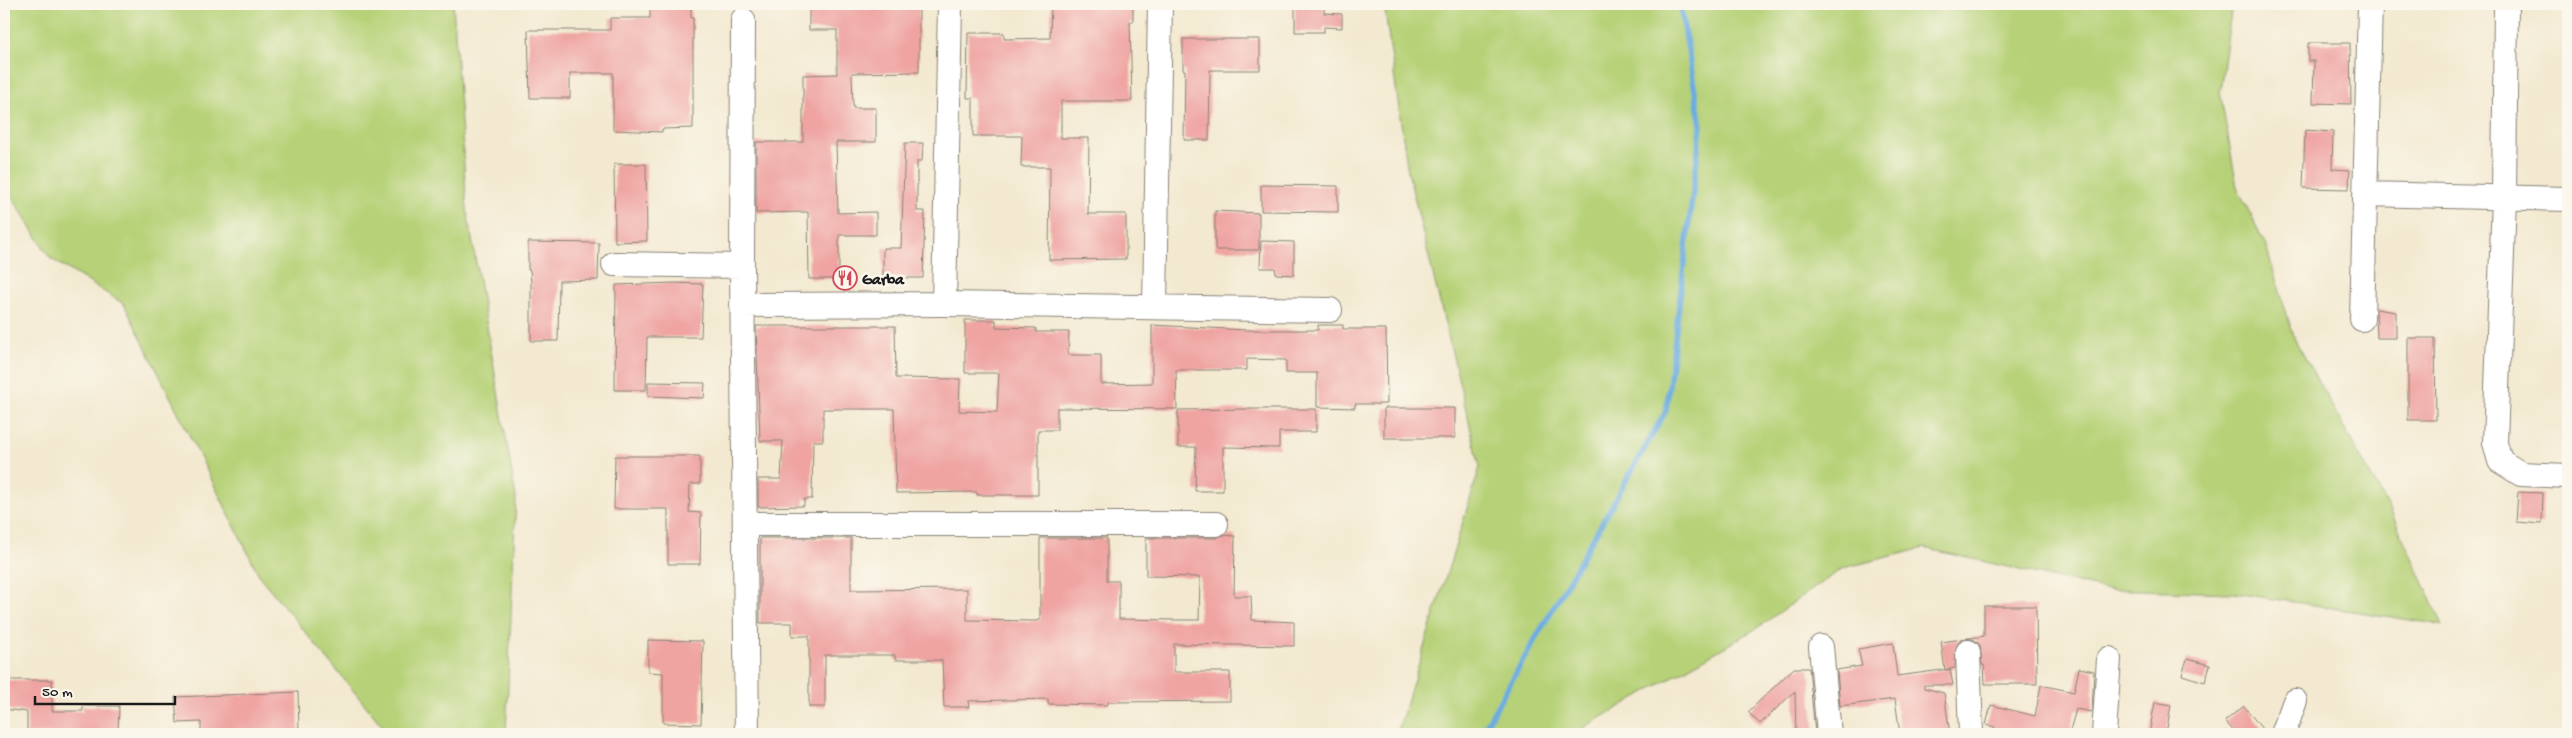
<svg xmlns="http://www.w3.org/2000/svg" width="2572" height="738" font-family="'Gochi Hand',sans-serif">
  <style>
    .green { fill: #b6d177; stroke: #69764a }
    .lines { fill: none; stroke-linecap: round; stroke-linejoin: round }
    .stream { stroke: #6bacdf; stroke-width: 5.5 }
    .building { fill: #efa4a2 }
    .minor-casing { stroke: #888276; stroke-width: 26 }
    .minor { stroke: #fff; stroke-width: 24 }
    .labels { text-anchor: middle; stroke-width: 5; stroke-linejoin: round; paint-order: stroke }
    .poi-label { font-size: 16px; font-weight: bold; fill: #1c1c1c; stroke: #fbf7ec; text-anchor: start }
  </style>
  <rect width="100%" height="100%" fill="#fbf7ec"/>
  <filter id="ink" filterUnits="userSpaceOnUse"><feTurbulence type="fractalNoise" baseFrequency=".02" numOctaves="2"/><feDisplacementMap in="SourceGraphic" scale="10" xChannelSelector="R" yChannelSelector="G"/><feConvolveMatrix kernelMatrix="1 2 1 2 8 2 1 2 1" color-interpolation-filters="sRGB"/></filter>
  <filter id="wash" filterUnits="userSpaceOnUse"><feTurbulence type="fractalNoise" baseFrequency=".0096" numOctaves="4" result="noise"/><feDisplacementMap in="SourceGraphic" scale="20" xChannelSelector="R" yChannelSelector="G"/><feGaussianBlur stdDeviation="1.12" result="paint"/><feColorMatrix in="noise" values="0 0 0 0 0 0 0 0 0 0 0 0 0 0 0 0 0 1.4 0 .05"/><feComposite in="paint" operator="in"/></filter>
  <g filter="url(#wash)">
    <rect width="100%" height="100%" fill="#f3e9d0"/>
    <path class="green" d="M4,4H453L467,210L516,497L506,734H389L260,577L124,304L50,258L4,184Z
      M1384,4H2232L2220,92L2237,187L2265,244L2295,340L2390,510L2443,625L2235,593L2104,589L1924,548L1843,568L1754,630L1583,728L1580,734H1397L1480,467L1408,172Z"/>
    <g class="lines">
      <path class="stream" d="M1481,734L1666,411L1701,126L1680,4"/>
    </g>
    <g id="blocks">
      <path class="building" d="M650,4H691V18H693V128L662,129V132L613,130V73H570V98H530L528,30H610V18H650Z
        M836,4H919V72L852,73L853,108H876V142H836L838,213L876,212V235H839V279H809L808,212L756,213V142H803V75L837,74V30H809V8L836,9Z
        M1051,4H1133V22H1130L1132,101H1061V138H1089L1088,214H1126V259L1049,260L1050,167H1021L1022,136H973V98H967L968,33H1004V39L1050,38Z
        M1295,4H1324V13L1342,14V28L1324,27V32H1295Z
        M1183,39H1260V70H1210L1209,140H1184L1185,70H1183Z
        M2308,43H2350L2351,104L2313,103L2314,61H2308Z
        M2305,130L2333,132L2332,169L2350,170L2349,189L2303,188Z
        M905,143H923L922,161H917V211H925L923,278H883V248H901Z
        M614,164H646L647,241L615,242Z
        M1261,185L1338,186V212L1261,211Z
        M1215,211L1259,213V250H1215Z
        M1261,241L1294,242V275L1276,274L1275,268H1260Z
        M528,242L599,243L598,280L559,281L558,341H531V282L530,270H528Z
        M675,283L703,284L701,337H647L646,390H615L616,285Z
        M2376,309L2396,312V338H2377Z
        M965,320H996V327L1036,328V332H1069L1068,355H1101V384L1152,383V325L1247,330H1318V325H1343V329H1386L1387,404H1355V408L1317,407V373H1286V360L1247,359V370H1176L1177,409L1057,408V430H1038V495H977V492L896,493L894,409H823V441H813L812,499H804V506L758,507V479H781L783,441H760L756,326H895L896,378L960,379L959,411L997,412L999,373H965Z
        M2408,338H2435L2436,420H2408Z
        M648,382L705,383L704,398L648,396Z
        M1384,408H1455V438H1384Z
        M1248,409H1316V432H1279V448L1223,447V491H1195L1196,447H1178V410Z
        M615,456H700V484H690L689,512L701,513L700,564H668V509H614Z
        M2518,492L2543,493L2542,524L2516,522Z
        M1223,535L1235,536L1234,596H1251L1252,620L1294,622V646L1174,644V672H1230V701L1108,702V705L1048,704V699L968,701L969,707H944L942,660H895V655H825V707H809V636H792V623H760V538H851V590L967,589V620L1035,621L1040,620V538H1107V581H1119V619L1175,620H1199L1200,577L1146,576V538H1216Z
        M1984,606H2036L2037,684H1985L1984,665H1982L1980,645L1975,640L1968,638L1960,641L1956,646L1955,668L1945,670L1941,642L1984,636Z
        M648,640L703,641L701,724L663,723V673L648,672Z
        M1893,643L1897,676L1950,669L1953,685H1924V688L1944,693L1950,734H1900L1895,699L1840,706L1837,670L1862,666L1858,649Z
        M2187,659L2210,665L2205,682L2182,675Z
        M1794,668H1809L1815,734H1796L1795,691L1760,724L1748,712Z
        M2079,668L2094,671L2092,712L2076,709L2069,734H1993L1995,727L1986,725L1991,705L2035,716L2041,685L2074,692Z
        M4,680H52V711H83V706H119L118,734H27V712L4,709Z
        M298,692L299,734H201V722L177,723L175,697Z
        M2155,702L2171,705L2166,734H2149Z
        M2244,706L2266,734H2236L2225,721Z"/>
    </g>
  </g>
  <g filter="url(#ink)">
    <use href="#blocks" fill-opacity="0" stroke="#888276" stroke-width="1"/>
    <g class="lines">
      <g class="minor-casing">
        <path id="minor" d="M2506,4L2504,198L2495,443L2500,461L2521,474L2568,476
          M743,20L742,266L747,734
          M2366,194L2568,199
          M614,264L742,266
          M944,304L950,4
          M742,305L944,304L1330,310
          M1155,306L1160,4
          M2362,319L2370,4
          M746,524H1216
          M1821,647L1829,734
          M1968,652L1971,734
          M2104,734L2109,659
          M2283,734L2295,701"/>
      </g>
      <use href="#minor" class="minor"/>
    </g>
  </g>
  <defs>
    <g id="restaurant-ring" transform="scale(1.25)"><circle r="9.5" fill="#fbf7ec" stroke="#d1495b" stroke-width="1.5"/><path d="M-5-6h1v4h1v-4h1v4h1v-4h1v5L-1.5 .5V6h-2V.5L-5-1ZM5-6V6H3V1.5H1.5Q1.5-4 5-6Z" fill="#d1495b"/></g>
  </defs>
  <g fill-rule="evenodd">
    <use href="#restaurant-ring" x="845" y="278"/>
  </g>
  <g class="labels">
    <g class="poi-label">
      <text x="862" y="284">Garba</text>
    </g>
  </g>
  <rect width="2572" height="738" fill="none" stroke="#fbf7ec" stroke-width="20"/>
  <path d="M35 696v8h140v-8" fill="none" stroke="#1c1c1c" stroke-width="2.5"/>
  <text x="42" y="696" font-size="15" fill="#1c1c1c" stroke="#fbf7ec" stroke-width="4" paint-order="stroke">50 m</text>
</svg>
